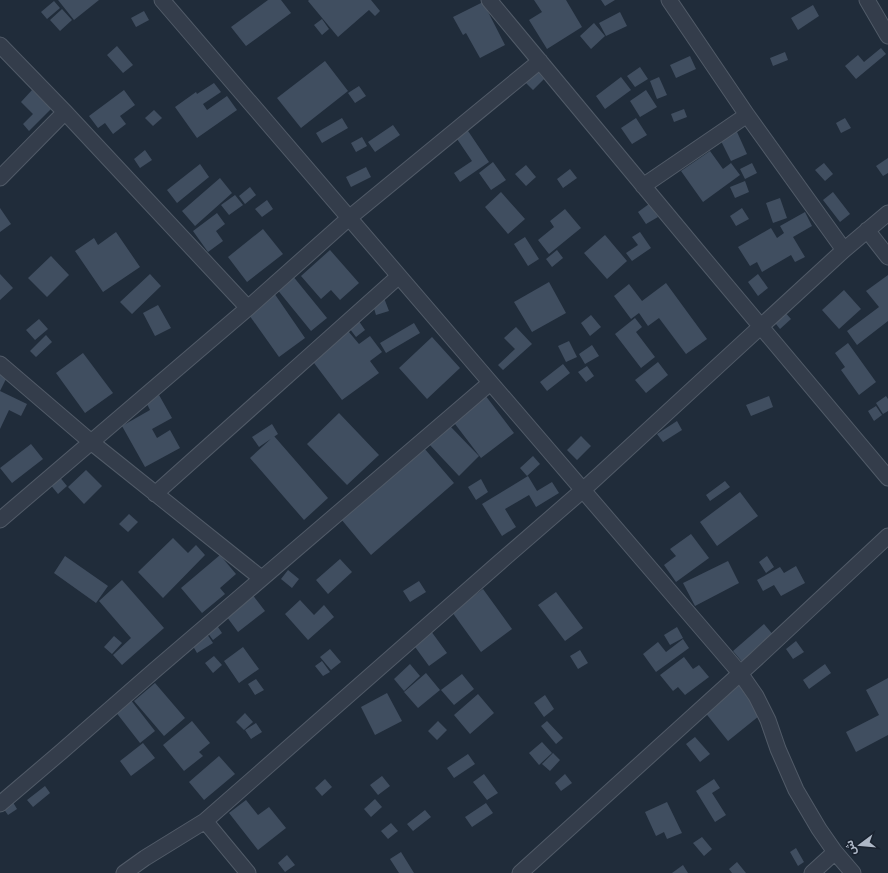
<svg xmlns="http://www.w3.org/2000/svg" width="888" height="873" font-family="'Roboto Condensed','Noto Sans Arabic',sans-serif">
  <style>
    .building { fill: #404e60 }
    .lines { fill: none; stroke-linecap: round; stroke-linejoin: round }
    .street-casing { stroke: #515b68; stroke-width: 17 }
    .street { stroke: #343d4b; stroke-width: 15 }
  </style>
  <rect width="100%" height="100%" fill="#202c3a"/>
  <path class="building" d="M58,0H99L74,20Z
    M268,0H281L291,13L246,46L231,27Z
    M309,0H371L380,11L375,16L369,10L338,37L308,1Z
    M534,0H566L582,27L547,49L529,20L542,12Z
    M601,0H615L605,6Z
    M54,1L60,8L47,19L41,12Z
    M483,2L505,45L480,58L466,33L463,35L453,17Z
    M813,5L819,16L798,30L791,18Z
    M62,9L72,20L60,31L50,20Z
    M144,11L149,20L136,27L131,18Z
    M620,12L627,26L606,36L599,23Z
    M322,19L329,29L322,35L314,25Z
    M594,23L605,36L591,49L580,36Z
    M117,46L133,65L123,73L107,55Z
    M881,48L886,54L856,79L845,66L858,55L864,62Z
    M785,52L788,60L773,66L770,58Z
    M690,56L696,69L676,78L670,65Z
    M325,61L348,91L301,128L277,98Z
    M640,67L648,79L635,87L627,76Z
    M536,70L544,79L533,90L524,81Z
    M621,77L631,90L605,109L596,96Z
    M659,77L667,95L657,99L650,81Z
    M214,83L221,92L203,104L207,110L227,96L237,110L197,138L175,107L196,92L197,94Z
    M359,86L366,96L355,103L348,93Z
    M32,90L51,109L29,131L23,124L33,114L21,102Z
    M124,90L135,105L120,116L126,124L113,134L105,123L98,128L89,116Z
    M646,90L657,107L640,117L630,101Z
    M684,109L687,117L674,122L671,114Z
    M154,110L162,118L153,126L145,118Z
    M342,118L348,128L322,143L316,133Z
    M636,118L647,135L632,144L621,128Z
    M845,118L851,128L841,133L836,123Z
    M733,123L747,154L731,161L716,131Z
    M393,125L400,135L375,152L368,142Z
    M466,128L489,162L460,182L454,173L472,161L455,136Z
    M362,137L367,146L356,152L351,143Z
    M145,150L152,160L140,168L134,159Z
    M710,151L723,169L731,163L740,175L703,202L681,171Z
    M888,158V173L883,176L876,166Z
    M493,162L506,180L491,190L479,173Z
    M752,163L757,173L745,179L740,169Z
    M824,163L833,174L825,181L815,170Z
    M200,164L209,177L177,203L167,190Z
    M526,165L536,177L526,186L515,174Z
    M366,167L371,177L351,187L346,177Z
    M570,169L577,178L563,188L557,179Z
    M220,178L232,193L195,226L182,211Z
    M745,181L749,192L735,198L730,187Z
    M250,187L256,195L245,204L239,196Z
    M501,192L525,219L508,234L485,207Z
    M833,192L850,214L840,222L823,200Z
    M235,195L243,205L229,215L221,205Z
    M780,198L787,218L773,223L766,203Z
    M267,200L273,209L262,217L255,209Z
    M649,204L658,217L646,224L638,212Z
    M0,208L11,224L0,232Z
    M742,208L749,219L736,226L730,216Z
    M565,209L581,228L549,254L538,240L554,227L550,221Z
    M805,212L812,226L793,237L805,257L795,262L791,255L762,272L757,262L750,266L738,247L771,228L777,238L784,233L780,226Z
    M217,213L225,224L216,231L223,241L208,252L193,231Z
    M263,229L283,254L247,282L228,257Z
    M116,232L140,267L103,292L75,251L94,238L98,245Z
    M640,232L651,248L632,261L626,253L638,245L632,237Z
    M605,235L627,261L607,279L584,253Z
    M525,237L539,259L528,266L514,244Z
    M330,250L359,283L340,300L331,290L321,299L301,276Z
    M557,250L563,258L552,267L546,259Z
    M51,256L69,275L47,297L28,278Z
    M0,274L13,288L0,300Z
    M150,274L161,286L132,314L120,302Z
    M758,274L768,288L758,296L748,282Z
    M292,275L327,318L311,331L276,288Z
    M888,275V321L857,345L847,331L879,307L866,291Z
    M549,282L566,313L532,332L514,302Z
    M666,283L707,339L686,354L659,318L648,326L639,313L631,319L614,296L629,284L642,301Z
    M844,290L861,309L839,329L822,310Z
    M274,293L305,338L279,357L247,312Z
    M384,298L389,311L376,315L372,302Z
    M158,305L171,328L155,336L143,313Z
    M783,310L791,319L780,329L772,319Z
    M591,315L601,327L590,336L581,323Z
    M356,317L365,330L356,337L346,324Z
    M635,318L642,327L636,332L655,357L641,368L615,334Z
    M39,319L48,329L35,340L26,330Z
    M414,323L420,333L386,353L380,343Z
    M516,327L532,344L503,370L498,365L515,349L504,338Z
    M348,331L359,344L370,336L382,352L370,361L379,373L342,400L311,359Z
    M46,335L52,342L36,357L30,351Z
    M432,337L460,368L427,399L399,368Z
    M569,341L577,357L566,362L558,346Z
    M848,343L876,382L859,395L841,370L845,367L835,353Z
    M592,345L599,356L585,364L579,354Z
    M83,353L113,393L85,413L56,373Z
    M658,362L668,375L646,393L635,380Z
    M563,364L570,373L547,391L540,382Z
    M587,366L594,376L586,382L578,372Z
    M0,367L10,371L0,391L27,404L21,416L9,410L0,429Z
    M159,395L172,418L152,429L157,438L170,430L180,448L145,467L122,426L150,410L146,402Z
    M485,395L514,433L481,458L452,420Z
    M769,396L773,407L751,416L746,405Z
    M886,396L888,399V411L883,414L876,403Z
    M876,406L882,415L874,421L868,411Z
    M339,413L379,455L347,485L307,444Z
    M677,421L682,430L663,442L657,434Z
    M272,424L278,434L259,447L252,437Z
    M448,424L479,456L459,476L428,443Z
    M274,436L328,498L304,520L250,458Z
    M581,436L591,446L577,460L567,450Z
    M31,444L43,459L12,483L0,468Z
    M424,448L454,483L371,555L341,519Z
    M533,456L540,464L527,476L520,468Z
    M86,470L102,486L84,504L68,487Z
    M58,475L67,486L58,494L49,483Z
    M528,476L537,491L552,482L559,493L536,507L529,495L505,509L516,527L502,536L482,504Z
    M481,479L488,492L476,500L468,487Z
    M725,481L730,487L710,501L706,495Z
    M740,492L758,516L717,546L700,522Z
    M129,514L138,522L128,532L119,524Z
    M691,534L709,558L676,582L664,565L676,556L670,549Z
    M173,538L188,553L196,545L205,555L163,598L138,572Z
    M220,555L236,574L220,588L225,594L202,613L181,588Z
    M65,556L108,586L96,603L54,573Z
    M767,556L774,567L766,573L759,562Z
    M340,559L352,572L328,594L316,580Z
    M728,561L739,583L695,606L683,583Z
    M796,566L805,583L781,596L774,585L763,591L757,580L780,567L784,573Z
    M288,570L299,579L292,588L281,579Z
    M122,580L164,628L122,665L113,655L131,638L99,601Z
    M419,581L426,592L410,602L403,591Z
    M248,589L265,611L238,632L221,609Z
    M483,589L512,629L481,652L452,612Z
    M556,592L583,628L565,641L538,605Z
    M300,600L314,615L324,605L334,617L308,640L285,614Z
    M214,621L222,633L213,640L204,628Z
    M764,624L780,643L749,670L733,651Z
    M428,627L447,653L429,666L410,640Z
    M677,627L683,638L670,645L664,635Z
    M205,631L213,643L197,653L190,641Z
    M114,636L122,643L112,654L104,647Z
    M683,639L689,648L656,672L643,654L658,642L666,652Z
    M796,641L804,652L793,659L786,649Z
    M243,647L259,669L239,683L224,661Z
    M330,649L341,662L331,670L320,657Z
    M580,650L588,663L578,669L570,656Z
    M214,656L222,665L213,673L205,663Z
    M684,657L693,669L699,665L709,677L685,695L678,687L673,691L660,675Z
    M322,661L330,672L323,676L315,666Z
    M410,664L420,676L404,691L394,679Z
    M825,664L831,673L809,689L803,680Z
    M426,673L440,690L418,708L404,692Z
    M462,674L474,689L454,705L441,690Z
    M888,678V735L856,752L846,732L879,715L866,690Z
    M256,679L264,690L255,695L248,684Z
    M741,682L764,712L728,741L704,711Z
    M155,683L185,718L164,736L134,701Z
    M387,693L402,721L375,735L361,707Z
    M478,694L494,713L470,734L454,715Z
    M545,695L554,709L544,717L534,703Z
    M130,699L155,731L140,743L115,711Z
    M245,713L253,722L244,730L236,722Z
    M192,721L210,743L199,752L203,756L184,771L163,745Z
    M438,721L447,730L437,740L428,731Z
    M547,721L563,738L556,744L541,726Z
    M256,723L262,732L251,739L245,730Z
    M695,737L710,754L700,762L686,744Z
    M542,742L552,753L539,765L529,753Z
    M143,743L155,758L131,776L120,761Z
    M553,753L560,760L550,771L542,764Z
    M468,754L475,764L454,778L447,768Z
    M219,756L235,774L204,800L189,782Z
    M484,774L498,793L487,800L473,782Z
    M565,774L572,783L561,791L555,783Z
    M382,776L390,786L378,795L370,785Z
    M325,779L332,787L322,796L315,788Z
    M714,779L720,788L712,793L726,815L715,822L696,791Z
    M45,786L50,793L33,807L27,800Z
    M11,799L17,809L8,815L1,805Z
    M375,799L382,807L371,817L364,809Z
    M246,800L258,815L269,807L286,828L258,850L229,813Z
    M667,802L682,833L667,839L664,832L656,836L645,812Z
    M486,803L493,813L472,827L465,817Z
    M425,810L431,817L413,831L407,824Z
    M391,823L398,831L388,839L381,831Z
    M702,837L712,849L704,856L693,843Z
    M796,848L804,862L798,866L790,852Z
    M401,852L414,873H399L390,859Z
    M287,855L295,865L285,872L278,863Z
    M737,862L746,873H732L729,869Z
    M683,865L688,873H672Z"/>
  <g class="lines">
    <g class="street-casing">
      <path id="street" d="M162,0L740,673L756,696L768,720L778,749L796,790L819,829L835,852L853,873
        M489,0L700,254L888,478
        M669,0L747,115L844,250
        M867,0L888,36
        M0,45L65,112L248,308
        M0,178L65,112
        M643,186L747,115
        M867,230L888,257
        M0,364L91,442L261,578
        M155,494L399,276
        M0,520L248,308L349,218L540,61
        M0,804L61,752L155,670L490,383
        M205,821L248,873
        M124,873L145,858L205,821L500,562L583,490L844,250L888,213
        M520,873L755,660L888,536
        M812,873L835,852"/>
    </g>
    <use href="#street" class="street"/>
  </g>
  <g transform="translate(860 845) rotate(254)" stroke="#19222f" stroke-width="3" paint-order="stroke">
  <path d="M0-3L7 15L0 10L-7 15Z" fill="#aeb8c7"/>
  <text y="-6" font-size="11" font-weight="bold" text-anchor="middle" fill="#aeb8c7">ش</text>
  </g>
</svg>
